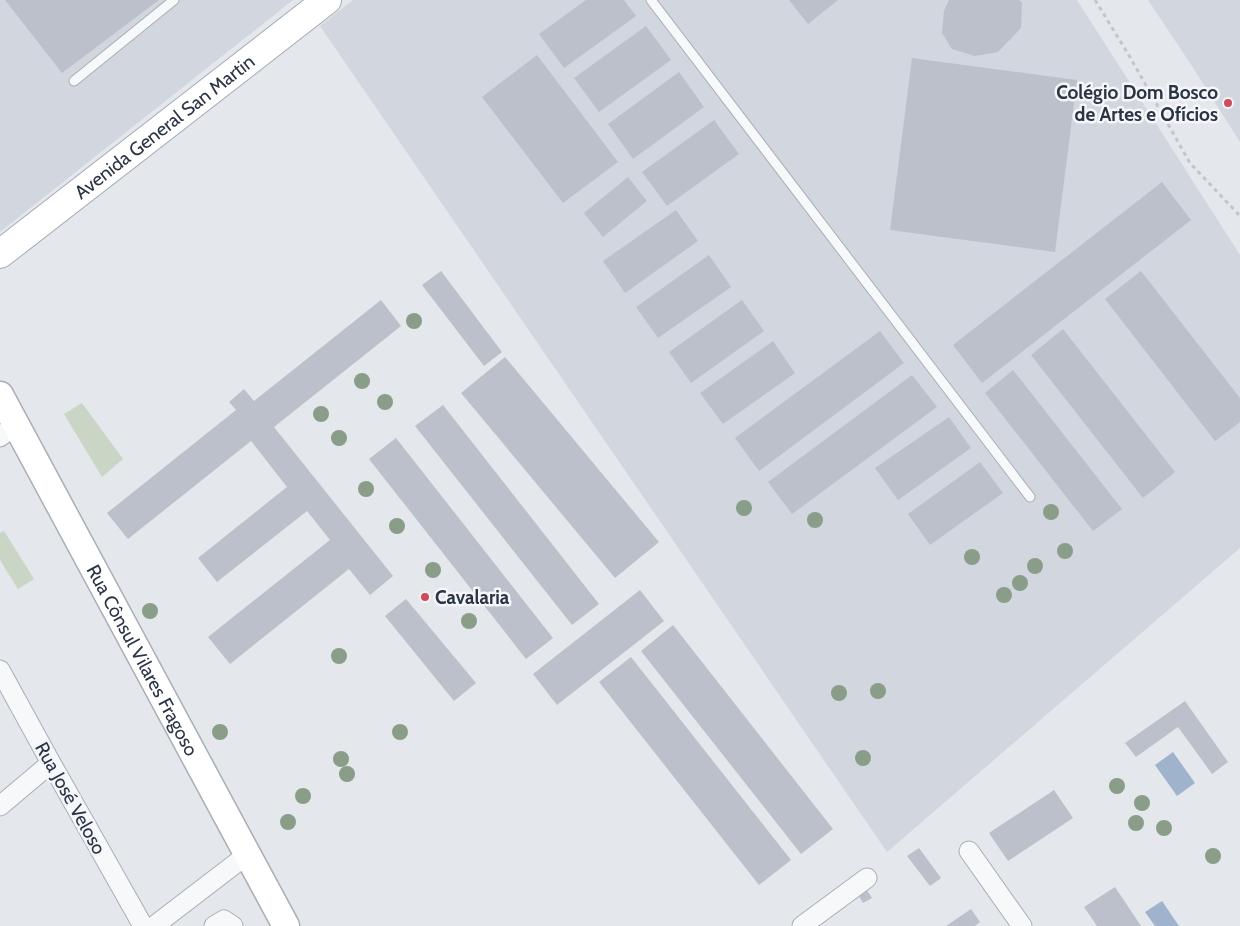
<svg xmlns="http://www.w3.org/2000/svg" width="1240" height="926" font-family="Cabin,sans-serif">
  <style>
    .built { fill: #d2d6de }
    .green { fill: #c9d6c5 }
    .water { fill: #9fb4cc }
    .building { fill: #bbc0ca }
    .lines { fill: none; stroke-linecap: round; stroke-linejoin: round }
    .lane-casing { stroke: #a9aeb7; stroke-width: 11 }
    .street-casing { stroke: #a9aeb7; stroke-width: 21 }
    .secondary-casing { stroke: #a9aeb7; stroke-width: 29 }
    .primary-casing { stroke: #a3abb8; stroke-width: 30 }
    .path { stroke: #c2c5cb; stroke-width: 3; stroke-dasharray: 4 4; stroke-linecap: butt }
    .lane { stroke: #f7f8fa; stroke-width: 9 }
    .street { stroke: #f7f8fa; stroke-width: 19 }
    .secondary { stroke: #fff; stroke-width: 26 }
    .primary { stroke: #fff; stroke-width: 28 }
    .tree { fill: #899d89 }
    .poi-dot { fill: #d1495b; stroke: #f4f6f9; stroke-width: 2 }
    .labels { text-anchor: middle; stroke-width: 5; stroke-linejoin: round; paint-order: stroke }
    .poi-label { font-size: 19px; font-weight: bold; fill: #2b3445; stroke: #f4f6f9; text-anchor: end }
    .street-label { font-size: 19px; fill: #2b3445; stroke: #f4f6f9 }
  </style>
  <rect width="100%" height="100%" fill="#e4e7ec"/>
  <path class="built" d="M0,0H293L0,232Z
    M353,0H1077L1240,255V548L887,852L320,26Z
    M1148,0H1240V142L1190,63Z"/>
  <path class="green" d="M82,403L123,459L102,477L64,414Z
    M4,531L34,579L18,589L0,560V533Z"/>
  <path class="water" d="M1173,752L1195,783L1177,796L1155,765Z
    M1162,901L1179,926H1155L1145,912Z"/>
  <path class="building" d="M5,0H159L62,73Z
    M586,0H624L636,16L564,68L539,34Z
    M789,0H838L808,24Z
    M949,0H1019L1022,3L1021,28L998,52L975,56L952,49L942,33L944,11Z
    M646,26L671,60L599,112L574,78Z
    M537,55L618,162L563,203L482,97Z
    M912,58L1077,80L1055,252L890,230Z
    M679,72L704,107L633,159L608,124Z
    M714,120L739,154L667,206L642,172Z
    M628,177L647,201L603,237L584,213Z
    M1162,182L1191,220L982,383L953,345Z
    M676,210L698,241L625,293L603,261Z
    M709,255L731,287L658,338L636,307Z
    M441,271L502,352L484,366L422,285Z
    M1141,271L1240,398V422L1215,441L1105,299Z
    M381,300L401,326L274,427L393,576L370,595L349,569L230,664L208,637L330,540L307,511L217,582L198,558L287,487L251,441L128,539L107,513L236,410L229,402L244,389L254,401Z
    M742,300L764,331L691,383L669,352Z
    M1063,329L1175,472L1143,498L1031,355Z
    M880,331L904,363L759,471L735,438Z
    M773,341L795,373L723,424L700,393Z
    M505,357L659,542L615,578L461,393Z
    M1013,370L1122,509L1093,531L985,393Z
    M912,375L937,407L792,514L768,482Z
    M443,405L599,604L572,625L415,426Z
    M949,417L971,448L898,500L875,468Z
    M396,438L553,638L526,659L369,459Z
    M980,462L1003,493L930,545L908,514Z
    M640,590L664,621L557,705L533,674Z
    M406,599L476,683L454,701L385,616Z
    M673,625L833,829L801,854L641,651Z
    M631,657L791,860L759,885L599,682Z
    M1185,701L1228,762L1212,774L1178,727L1136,757L1125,743Z
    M1054,790L1073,818L1008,861L989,833Z
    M919,848L941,878L930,886L907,856Z
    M864,886L872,898L863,903L856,891Z
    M1115,887L1141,926H1097L1084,907Z
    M971,909L980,922L975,926H946Z"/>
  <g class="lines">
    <g class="lane-casing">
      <path id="lane" d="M651,0L1030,497
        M74,81L174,0"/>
    </g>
    <g class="street-casing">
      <path id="street" d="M0,437L16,424
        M0,670L51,763L143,926
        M0,806L51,763
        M969,851L1022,926
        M154,926L248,854
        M214,926L224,920L233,926
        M802,926L867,878"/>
    </g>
    <g class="secondary-casing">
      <g id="secondary">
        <path id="s1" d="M0,395L286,926"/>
      </g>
    </g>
    <g class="primary-casing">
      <g id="primary">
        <path id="s2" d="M0,254L327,0"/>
      </g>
    </g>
    <path class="path" d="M1095,0L1130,57L1190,163L1240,216"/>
    <use href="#lane" class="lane"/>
    <use href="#street" class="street"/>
    <use href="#secondary" class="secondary"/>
    <use href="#primary" class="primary"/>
  </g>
  <g class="tree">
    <circle cx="414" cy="321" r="8"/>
    <circle cx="362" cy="381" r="8"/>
    <circle cx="385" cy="402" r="8"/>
    <circle cx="321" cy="414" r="8"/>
    <circle cx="339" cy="438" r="8"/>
    <circle cx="366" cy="489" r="8"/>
    <circle cx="744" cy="508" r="8"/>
    <circle cx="1051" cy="512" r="8"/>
    <circle cx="815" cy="520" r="8"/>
    <circle cx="397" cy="526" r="8"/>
    <circle cx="1065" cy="551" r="8"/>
    <circle cx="972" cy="557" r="8"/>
    <circle cx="1035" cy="566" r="8"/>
    <circle cx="433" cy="570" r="8"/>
    <circle cx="1020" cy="583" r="8"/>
    <circle cx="1004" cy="595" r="8"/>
    <circle cx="150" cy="611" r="8"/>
    <circle cx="469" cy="621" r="8"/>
    <circle cx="339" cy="656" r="8"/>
    <circle cx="878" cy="691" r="8"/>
    <circle cx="839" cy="693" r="8"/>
    <circle cx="220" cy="732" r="8"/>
    <circle cx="400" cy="732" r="8"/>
    <circle cx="863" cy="758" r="8"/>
    <circle cx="341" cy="759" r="8"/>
    <circle cx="347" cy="774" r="8"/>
    <circle cx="1117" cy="786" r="8"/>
    <circle cx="303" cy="796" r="8"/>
    <circle cx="1142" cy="803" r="8"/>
    <circle cx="288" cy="822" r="8"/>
    <circle cx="1136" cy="823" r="8"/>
    <circle cx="1164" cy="828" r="8"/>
    <circle cx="1213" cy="856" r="8"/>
  </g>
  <g class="poi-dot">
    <circle cx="1228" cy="103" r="5"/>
    <circle cx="425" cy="597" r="5"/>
  </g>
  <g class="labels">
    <g class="poi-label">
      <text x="1218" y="99">Colégio Dom Bosco<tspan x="1218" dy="22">de Artes e Ofícios</tspan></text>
      <text x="435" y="604" text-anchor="start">Cavalaria</text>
    </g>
    <g class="street-label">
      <text dy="7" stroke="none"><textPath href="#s2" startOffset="208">Avenida General San Martin</textPath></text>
      <text dy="7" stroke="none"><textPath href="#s1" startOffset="301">Rua Cônsul Vilares Fragoso</textPath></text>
      <text transform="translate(71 798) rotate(61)" y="7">Rua José Veloso</text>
    </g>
  </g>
</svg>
